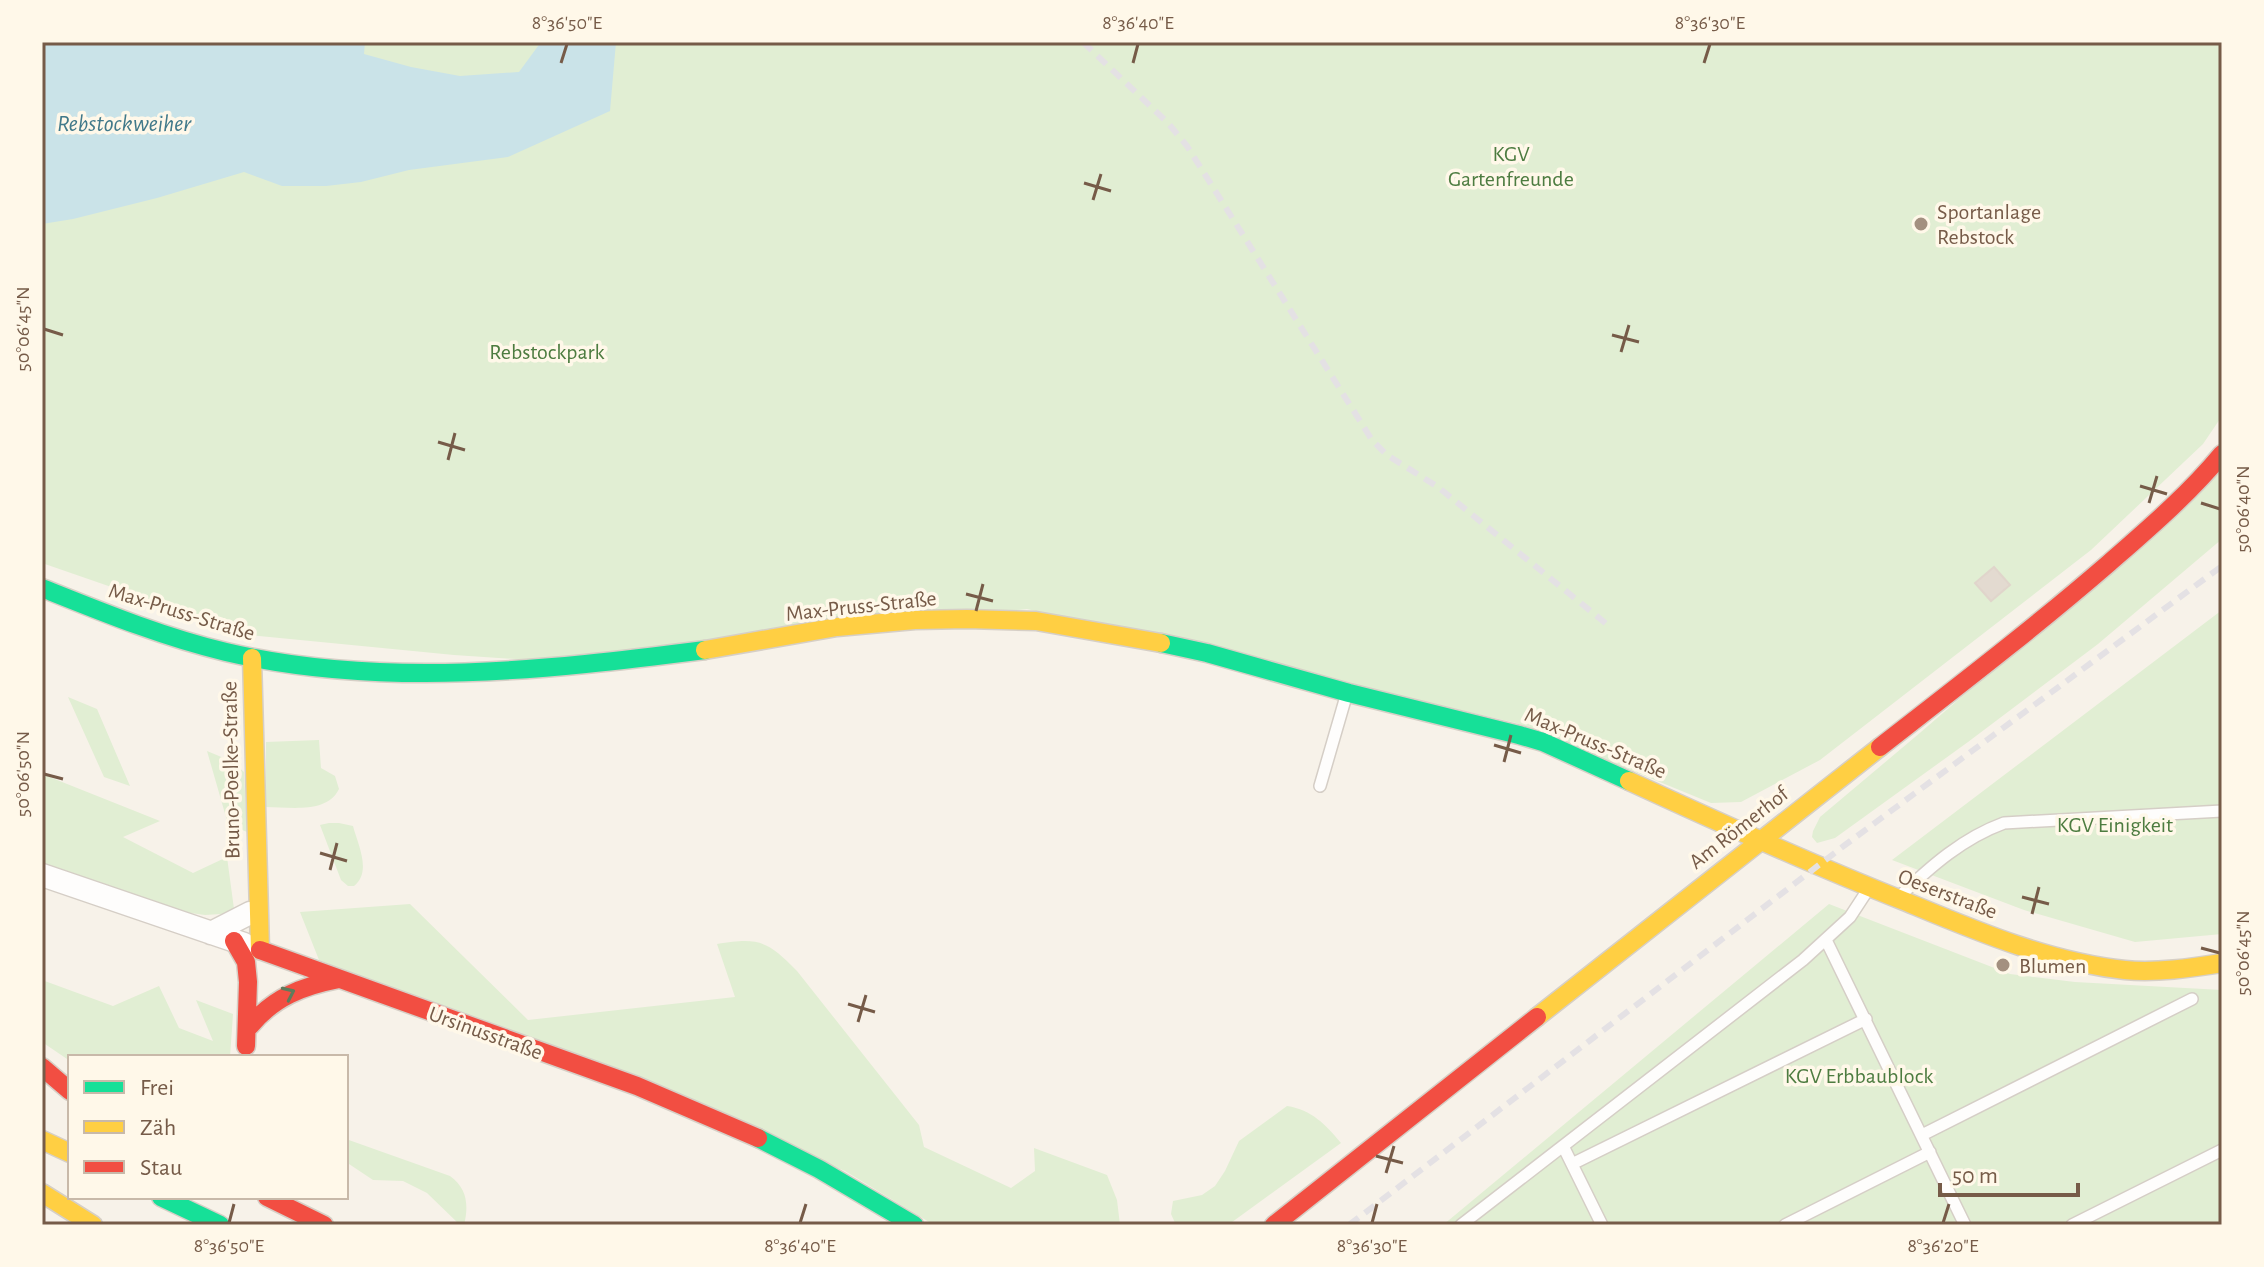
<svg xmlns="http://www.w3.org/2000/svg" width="2264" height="1267" font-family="'Alegreya Sans',sans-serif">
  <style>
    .green { fill: #e1eed3 }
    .water { fill: #cae3e8 }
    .building { fill: #e3dad0; stroke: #e0d5cb; stroke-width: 2 }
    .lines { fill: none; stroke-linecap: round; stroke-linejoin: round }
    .lane-casing { stroke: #d5cec6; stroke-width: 14 }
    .street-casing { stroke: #d5cec6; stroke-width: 25 }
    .fast-casing { stroke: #d6cfc6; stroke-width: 21 }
    .slow-casing { stroke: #d6cfc6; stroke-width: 21 }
    .jam-casing { stroke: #d6cfc6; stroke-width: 21 }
    .lane { stroke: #fefdfc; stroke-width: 11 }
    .street { stroke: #fefdfc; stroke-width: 22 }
    .fast { stroke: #16e098; stroke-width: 18 }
    .slow { stroke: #ffcf43; stroke-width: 18 }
    .jam { stroke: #f24e42; stroke-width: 18 }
    .rail { stroke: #e4e1e4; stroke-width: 6; stroke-dasharray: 12 8; stroke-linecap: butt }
    .oneway { stroke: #5e7c5c }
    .ticks { fill: none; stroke: #765b48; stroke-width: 3 }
    .poi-dot { fill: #a39080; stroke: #fff8e9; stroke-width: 3 }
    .labels { text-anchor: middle; stroke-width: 7; stroke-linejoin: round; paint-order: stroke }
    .park-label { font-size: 22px; fill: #4d7c40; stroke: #fff8e9 }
    .poi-label { font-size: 22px; fill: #765b48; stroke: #fff8e9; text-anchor: start }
    .street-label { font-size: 22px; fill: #765b48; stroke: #fff8e9 }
    .water-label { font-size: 24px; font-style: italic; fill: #41798a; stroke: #fff8e9 }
    .neatline { fill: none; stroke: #765b48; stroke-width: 3 }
    .ticks-label { font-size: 20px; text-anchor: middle; fill: #765b48 }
  </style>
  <rect width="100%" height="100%" fill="#f7f2e9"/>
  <path class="green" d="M42,42H2222V416L2203,444L2091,550L1820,760L1741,802L1711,803L1516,723L1027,609L561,662L454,655L250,635L42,563Z
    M2222,471V539L2098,644L1968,742L1835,838L1817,843L1812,837L1813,831L1820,817L1921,732Z
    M2222,610V934L2135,942L2024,910L1892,860Z
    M68,697L97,709L130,786L104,777Z
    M319,740L321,768L335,776L339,789C327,814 290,807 266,807V742Z
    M207,751L231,761L244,772L247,832L228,824Z
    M42,774L160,821L123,837L193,873L227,857L234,909L221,914L205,915L176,911L42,865Z
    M329,823H339L353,826C358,845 372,872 354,886H348L341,880L320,825Z
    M410,904L528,1020L735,997L717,944C759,937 768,941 797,971L919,1125L924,1147L1011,1188L1035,1171L1034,1148L1107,1175L1117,1200L1120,1225H934L845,1171L319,960L300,912Z
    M1829,904L2010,974L2075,982L2222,990V1225H1443Z
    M42,980L113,1006L159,986L179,1028L213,1041L196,1000L233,1014L230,1057H70V1061L42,1042Z
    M1287,1106C1312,1110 1325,1124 1341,1143L1228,1225H1176L1171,1214L1173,1201L1202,1195L1215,1186L1225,1171L1239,1141Z
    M346,1139L450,1176C467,1188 469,1205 464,1225H460L427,1193L403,1181L373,1180L346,1162Z"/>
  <path class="water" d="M42,42H365L364,54L411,67L460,76L519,72L541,42H616L610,111L508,157L409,170L361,182L326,186H282L244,172L157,198L73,219L42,224Z"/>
  <path class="building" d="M1994,567L2010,585L1991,601L1975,583Z"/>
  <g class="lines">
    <g class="lane-casing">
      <path id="lane" d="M1320,786L1347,693
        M1900,896C1931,866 1963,838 2004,823L2222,811
        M1826,940L1965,1225
        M1922,1135L2192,999
        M1563,1146L1602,1225
        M1572,1164L1866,1019
        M1461,1225L1803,960L1850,917L1869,888
        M1785,1225L1930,1152
        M2072,1225L2222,1150"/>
    </g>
    <g class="street-casing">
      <path id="street" d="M42,875L244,944
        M211,933L250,913"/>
    </g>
    <g class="fast-casing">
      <path id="fast" d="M42,588C102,612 163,637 226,652C383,689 547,670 705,650
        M1161,643L1207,653L1349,693L1519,735L1543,742L1629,781
        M758,1138L819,1169L914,1225
        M161,1197L220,1225"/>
    </g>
    <g class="slow-casing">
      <path id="slow" d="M705,650L837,627L915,620L967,619L1036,621L1161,643
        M252,658L260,950
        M1629,781C1720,823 1811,864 1904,901C1974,930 2048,962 2125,970C2156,973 2191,968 2222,963
        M1537,1017L1880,747
        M42,1140L70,1153
        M42,1193L93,1225"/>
    </g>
    <g class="jam-casing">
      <path id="jam" d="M1880,747C1957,687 2034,628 2108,564C2148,529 2188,495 2222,454
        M234,941L246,962L248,982L246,1046
        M260,950L637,1086L758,1138
        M250,1026C274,997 303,986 339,979
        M42,1067L70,1091
        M267,1197L324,1225
        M1274,1225L1537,1017"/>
    </g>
    <use href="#lane" class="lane"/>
    <use href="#street" class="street"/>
    <use href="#fast" class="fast"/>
    <use href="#slow" class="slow"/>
    <use href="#jam" class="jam"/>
    <path class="rail" d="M1083,42L1168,123L1187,146L1372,440L1387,455L1438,487L1609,626
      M1349,1225L1845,845L2222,566"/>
  </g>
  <defs><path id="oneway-chevron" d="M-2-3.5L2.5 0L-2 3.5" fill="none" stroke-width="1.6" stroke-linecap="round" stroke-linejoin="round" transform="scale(2)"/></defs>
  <use class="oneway" href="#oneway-chevron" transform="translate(289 993) rotate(-25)"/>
  <path class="ticks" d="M561,63L567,44M1133,63L1138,44M1704,63L1710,44M1084,183L1111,191M1093,200L1101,174M44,329L63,335M1612,335L1639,342M1621,352L1629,325M438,442L465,450M448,460L455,433M2140,486L2167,494M2149,503L2157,476M2201,503L2220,509M966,594L993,601M976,611L983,584M1494,745L1521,753M1504,762L1511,735M44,774L63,779M320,853L347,861M330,870L337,843M2022,897L2049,904M2032,914L2039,887M2201,948L2220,953M848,1004L875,1012M858,1022L866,995M1376,1156L1403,1163M1386,1173L1394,1146M229,1223L234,1204M800,1223L806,1204M1372,1223L1377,1204M1943,1223L1949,1204"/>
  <g class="poi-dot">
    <circle cx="1921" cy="224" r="8"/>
    <circle cx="2003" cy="965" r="8"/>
  </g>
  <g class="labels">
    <g class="park-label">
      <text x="1511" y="161">KGV<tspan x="1511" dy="25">Gartenfreunde</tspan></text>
      <text x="547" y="359">Rebstockpark</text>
      <text x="2115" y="832">KGV Einigkeit</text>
      <text x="1859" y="1083">KGV Erbbaublock</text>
    </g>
    <g class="poi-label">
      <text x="1937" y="219">Sportanlage<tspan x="1937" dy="25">Rebstock</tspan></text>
      <text x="2019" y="973">Blumen</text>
    </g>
    <g class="street-label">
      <text transform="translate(861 605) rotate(-6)" y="8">Max-Pruss-Straße</text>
      <text transform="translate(182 611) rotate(17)" y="8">Max-Pruss-Straße</text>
      <text transform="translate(1596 742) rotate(23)" y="8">Max-Pruss-Straße</text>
      <text transform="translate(230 770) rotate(-91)" y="8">Bruno-Poelke-Straße</text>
      <text transform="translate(1738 827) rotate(-38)" y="8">Am Römerhof</text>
      <text transform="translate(1948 893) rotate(21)" y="8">Oeserstraße</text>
      <text transform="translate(486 1032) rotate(20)" y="8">Ursinusstraße</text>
    </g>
    <g class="water-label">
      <text x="124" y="131">Rebstockweiher</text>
    </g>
  </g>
  <rect width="2264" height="1267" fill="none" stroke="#fff8e9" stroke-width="88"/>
  <rect x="68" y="1055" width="280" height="144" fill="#fff8e9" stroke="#c8b9a9" stroke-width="2"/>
  <rect x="84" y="1081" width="40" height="12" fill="#16e098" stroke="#c8b9a9" stroke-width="2"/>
  <text x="140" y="1095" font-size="24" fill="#765b48">Frei</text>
  <rect x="84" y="1121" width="40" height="12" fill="#ffcf43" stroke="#c8b9a9" stroke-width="2"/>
  <text x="140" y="1135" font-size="24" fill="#765b48">Zäh</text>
  <rect x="84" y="1161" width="40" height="12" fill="#f24e42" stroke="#c8b9a9" stroke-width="2"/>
  <text x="140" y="1175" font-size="24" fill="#765b48">Stau</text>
  <path d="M1940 1183v12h138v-12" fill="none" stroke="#765b48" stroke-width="4"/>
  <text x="1952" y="1183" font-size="24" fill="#765b48" stroke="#fff8e9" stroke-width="6" paint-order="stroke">50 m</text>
  <rect x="44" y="44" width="2176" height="1179" class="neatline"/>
  <g class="ticks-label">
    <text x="567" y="29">8°36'50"E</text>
    <text x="1138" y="29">8°36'40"E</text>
    <text x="1710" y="29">8°36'30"E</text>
    <text transform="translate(22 329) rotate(-90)" y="7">50°06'45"N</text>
    <text transform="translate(2242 509) rotate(-90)" y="7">50°06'40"N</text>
    <text transform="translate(22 774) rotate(-90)" y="7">50°06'50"N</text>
    <text transform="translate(2242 953) rotate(-90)" y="7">50°06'45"N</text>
    <text x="229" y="1252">8°36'50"E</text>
    <text x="800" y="1252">8°36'40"E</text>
    <text x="1372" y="1252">8°36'30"E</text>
    <text x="1943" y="1252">8°36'20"E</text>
  </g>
</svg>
